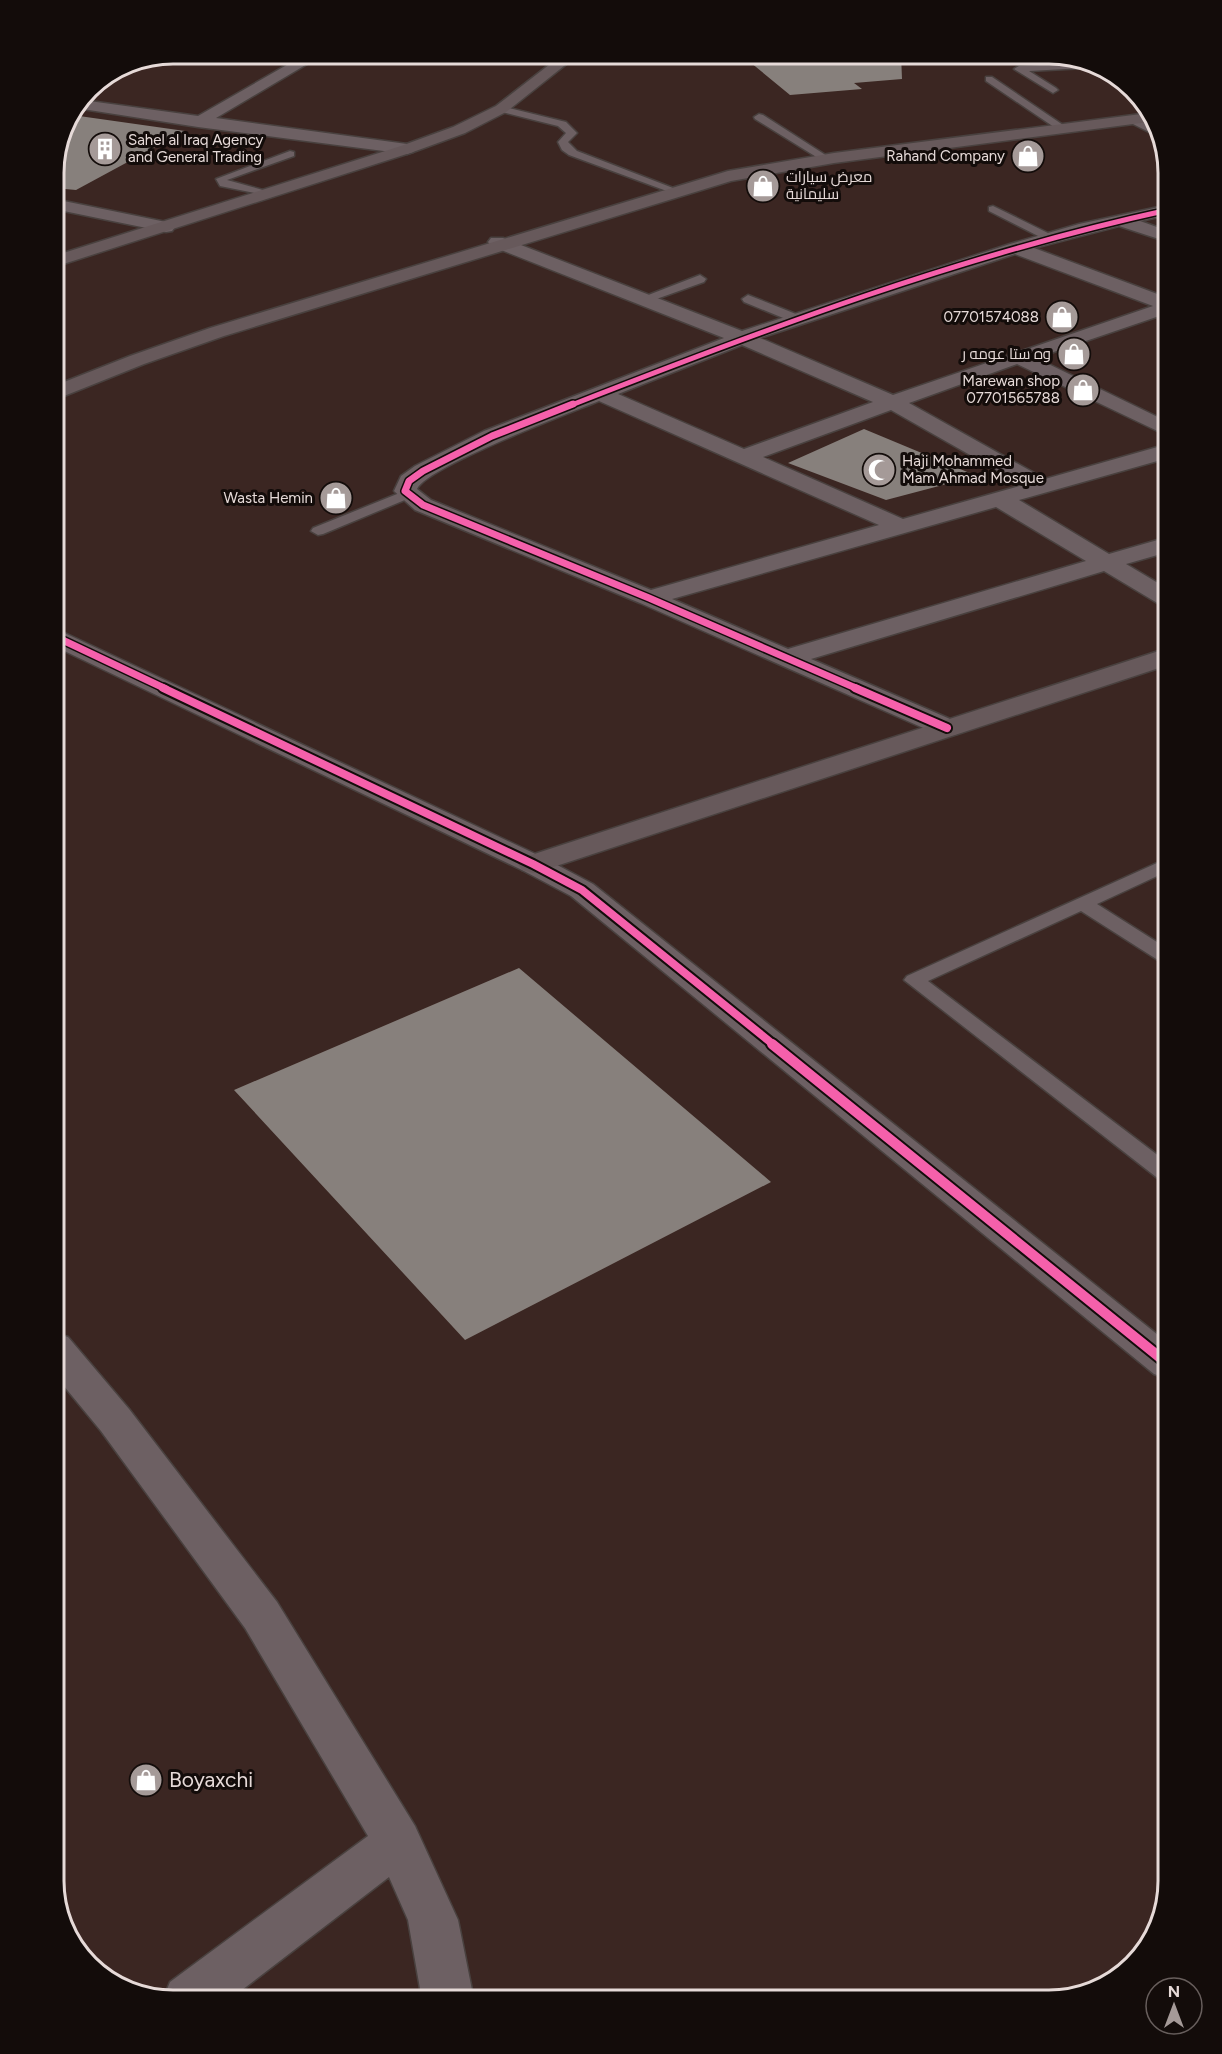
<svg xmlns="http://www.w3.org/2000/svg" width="1222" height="2054" font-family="Figtree,Cairo,sans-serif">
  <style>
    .built { fill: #3b2622 }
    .building { fill: #87807c }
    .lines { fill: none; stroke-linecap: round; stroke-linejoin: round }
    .lane-casing { stroke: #49413f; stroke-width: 3 }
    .street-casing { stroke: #49413f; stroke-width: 3 }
    .secondary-casing { stroke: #49413f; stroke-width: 3 }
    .lane { fill: #6d6063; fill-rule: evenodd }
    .street { fill: #6d6063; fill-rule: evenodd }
    .secondary { fill: #67595b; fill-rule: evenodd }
    .cycleway-far3-casing { stroke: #130c0a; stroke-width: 8 }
    .cycleway-far2-casing { stroke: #130c0a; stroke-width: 10 }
    .cycleway-far1-casing { stroke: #130c0a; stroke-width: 12 }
    .cycleway-casing { stroke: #130c0a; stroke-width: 14 }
    .cycleway-far3 { stroke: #f560ab; stroke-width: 5 }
    .cycleway-far2 { stroke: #f560ab; stroke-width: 7 }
    .cycleway-far1 { stroke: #f560ab; stroke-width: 8 }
    .cycleway { stroke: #f560ab; stroke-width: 10 }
    .labels { text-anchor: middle; stroke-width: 6; stroke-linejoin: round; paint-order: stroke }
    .far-poi-label { font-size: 15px; fill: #e6dad8; stroke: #130c0a; text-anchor: end }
    .near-poi-label { font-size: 21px; fill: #e6dad8; stroke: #130c0a; text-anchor: start }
    .rim { fill: none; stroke: #e6dad8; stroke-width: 3 }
  </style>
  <rect width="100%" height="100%" fill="#2c2321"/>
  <path class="built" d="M174,54H1056L1115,74L1156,121L1168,174V1881L1148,1946L1101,1988L1048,2000H166L107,1980L66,1933L54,1880V166L63,128L89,89L128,63Z"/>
  <path class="building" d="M794,54H901L902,79L854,83L862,89L790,95L745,58Z
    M72,115L185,131L76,190L54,188V166L63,128Z
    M864,429L977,476L886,500L788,463Z
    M519,968L771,1182L465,1340L234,1090Z"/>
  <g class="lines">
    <g class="lane-casing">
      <path id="lane" d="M1080,63C1099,69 1115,74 1128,89H1123L1084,68L1029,71L1056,88L1058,90L1053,93L1014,69L1019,66Z
        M986,77H992L1063,125L1054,127L986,81Z
        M501,106L566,122L577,133L568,142L577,151L673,188L672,190H664L569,155L562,150L558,142L566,133L558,126L498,111L496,109Z
        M759,114L763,115L827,156L818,158L755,119L754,117Z
        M1133,117L1158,129L1159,137L1129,122V118Z
        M290,151L294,152V156L227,180L270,192V196L220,186L216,179Z
        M993,206L1054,236L1056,238L1050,241L1046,240L989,211V207Z
        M700,275L706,279L704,282L648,302L644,303L638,299Z
        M748,295L801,316L803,319L797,323L793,322L744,302L742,299Z
        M407,490L414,494L412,497L323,534L318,535L311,531L313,528Z
        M1168,858V871L1097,904L1168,949V964L1161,962L1081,911L928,981L1168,1163V1183L1160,1180L904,980L907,976Z"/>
    </g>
    <g class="street-casing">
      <path id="street" d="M306,54H324L216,118L407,144L413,146L415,149L413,152L407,154L198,127L76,108L82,100L198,116Z
        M54,199L166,222L172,223L175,227L172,231L166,232L54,209Z
        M1168,205V215L1140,221L1168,231V242L1119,226L1034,248L1168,298V313L1036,358L1168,422V436L1017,364L909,403L1045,479L1168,444V458L1019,500L1109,554L1168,537V552L1126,564L1168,589V606L1159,604L1104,571L811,659L957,722L961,728L957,734L947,736L937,734L640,603L415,510L394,491L401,476L415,466L484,431L724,338L491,246L488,242L491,238H503L742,331L1010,244L1079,224ZM1015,254L1153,306L893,395L760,338ZM742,345L873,402L744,449L618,394ZM599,401L879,525L651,590L431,500L417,489C426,467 570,413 599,401ZM891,410L1023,485L903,519L763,457ZM996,507L1086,561L788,649L672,599Z
        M54,628L544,858L593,884L1168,1343V1379L1154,1374L571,896L522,870L54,646Z
        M54,1333L68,1337L129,1409L277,1602L415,1826L458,1920L474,2000H422L408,1920L389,1877L229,2000L163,1999L170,1982L368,1836L245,1628L101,1431L54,1374Z"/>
    </g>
    <g class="secondary-casing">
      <path id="secondary" d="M563,54H579L506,112L465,133L413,152L54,267V256L401,146L453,127L496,106Z
        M1149,113L1156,121L834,163L731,181L224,336L144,364L54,400V386L130,356L210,328L728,171L834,153Z
        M1168,648V665L544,870L533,873L522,870L518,864L522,858Z"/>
    </g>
    <use href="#lane" class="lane"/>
    <use href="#street" class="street"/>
    <use href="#secondary" class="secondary"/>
    <g class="cycleway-far3-casing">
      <path id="cycleway-far3" d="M569,406C765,329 962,255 1168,210"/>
    </g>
    <g class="cycleway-far2-casing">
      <path id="cycleway-far2" d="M573,404L492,436L423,471L409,481L405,491L423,505L649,598L858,689
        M54,636L166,689"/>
    </g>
    <g class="cycleway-far1-casing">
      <path id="cycleway-far1" d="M163,688L533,864L582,890L774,1045
        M855,688L947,728"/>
    </g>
    <g class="cycleway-casing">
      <path id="cycleway" d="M772,1044L1168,1364"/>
    </g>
    <use href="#cycleway-far3" class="cycleway-far3"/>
    <use href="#cycleway-far2" class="cycleway-far2"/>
    <use href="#cycleway-far1" class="cycleway-far1"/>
    <use href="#cycleway" class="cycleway"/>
  </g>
  <defs>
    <g id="building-disc" transform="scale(1.725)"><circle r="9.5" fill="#a59a98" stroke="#130c0a"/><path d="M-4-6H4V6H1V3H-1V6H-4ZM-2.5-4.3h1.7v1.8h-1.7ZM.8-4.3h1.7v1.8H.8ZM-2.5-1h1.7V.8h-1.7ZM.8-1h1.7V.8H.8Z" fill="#fff"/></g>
    <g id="shop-disc" transform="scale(1.725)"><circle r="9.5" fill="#a59a98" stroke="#130c0a"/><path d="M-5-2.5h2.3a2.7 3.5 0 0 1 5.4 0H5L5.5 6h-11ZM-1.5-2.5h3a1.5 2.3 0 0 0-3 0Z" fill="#fff"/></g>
    <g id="mosque-disc" transform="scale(1.725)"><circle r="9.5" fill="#a59a98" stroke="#130c0a"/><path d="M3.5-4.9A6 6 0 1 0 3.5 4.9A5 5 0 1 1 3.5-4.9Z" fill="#fff"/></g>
  </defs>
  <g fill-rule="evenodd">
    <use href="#building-disc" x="105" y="149"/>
    <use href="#shop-disc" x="1028" y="156"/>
    <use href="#shop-disc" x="763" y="186"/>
    <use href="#shop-disc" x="1062" y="317"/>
    <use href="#shop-disc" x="1074" y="354"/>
    <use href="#shop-disc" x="1083" y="390"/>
    <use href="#mosque-disc" x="879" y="470"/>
    <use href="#shop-disc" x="336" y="498"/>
    <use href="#shop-disc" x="146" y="1780"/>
  </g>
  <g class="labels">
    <g class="far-poi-label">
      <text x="128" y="145" text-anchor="start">Sahel al Iraq Agency<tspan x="128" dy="17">and General Trading</tspan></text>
      <text x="1005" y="161">Rahand Company</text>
      <text x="786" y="182" text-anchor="start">معرض سيارات<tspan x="786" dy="17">سليمانية</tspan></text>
      <text x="1039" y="322">07701574088</text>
      <text x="1051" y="359">وه ستا عومه ر</text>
      <text x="1060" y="386">Marewan shop<tspan x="1060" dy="17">07701565788</tspan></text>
      <text x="902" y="466" text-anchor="start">Haji Mohammed<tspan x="902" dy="17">Mam Ahmad Mosque</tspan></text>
      <text x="313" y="503">Wasta Hemin</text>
    </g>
    <g class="near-poi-label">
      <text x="169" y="1787">Boyaxchi</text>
    </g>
  </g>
  <path d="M0 0H1222V2054H0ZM173 64H1049A109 109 0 0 1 1158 173V1881A109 109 0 0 1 1049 1990H173A109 109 0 0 1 64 1881V173A109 109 0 0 1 173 64Z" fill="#130c0a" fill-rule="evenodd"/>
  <path class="rim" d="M173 64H1049A109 109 0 0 1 1158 173V1881A109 109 0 0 1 1049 1990H173A109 109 0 0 1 64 1881V173A109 109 0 0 1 173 64Z"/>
  <g transform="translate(1174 2006)"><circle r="28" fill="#130c0a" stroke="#675e5c" stroke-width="1.5"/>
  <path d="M0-4.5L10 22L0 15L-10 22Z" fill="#a59a98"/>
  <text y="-9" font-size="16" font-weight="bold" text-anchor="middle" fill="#e6dad8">N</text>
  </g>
</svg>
